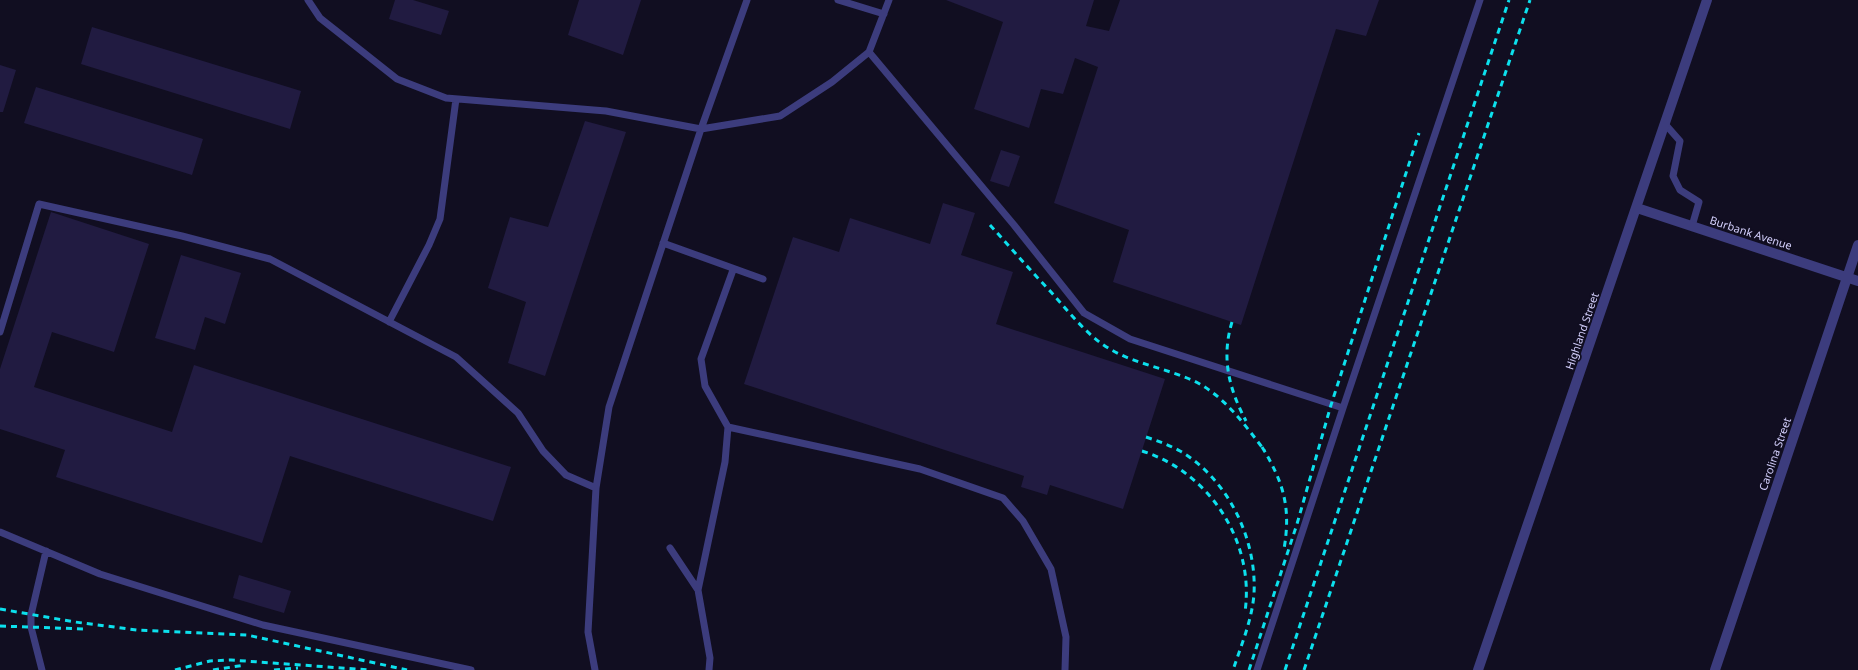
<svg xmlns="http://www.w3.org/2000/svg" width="1858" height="670" font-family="'Noto Sans',sans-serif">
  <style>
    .building { fill: #211b41 }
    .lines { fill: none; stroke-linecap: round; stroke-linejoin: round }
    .service { stroke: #3c3c7d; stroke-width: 7 }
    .minor { stroke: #3c3c7d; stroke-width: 10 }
    .rail { stroke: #0ce0ed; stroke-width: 3; stroke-dasharray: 6 5; stroke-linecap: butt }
    .labels { text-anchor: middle; stroke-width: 3.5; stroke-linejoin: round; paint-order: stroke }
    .street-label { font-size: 11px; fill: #d4d0fd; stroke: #110e21 }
  </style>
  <rect width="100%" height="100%" fill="#110e21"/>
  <path class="building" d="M395,0H413L449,11L441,35L389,19Z
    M579,0H641L623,55L568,35Z
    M946,0H1094L1086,26L1109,31L1120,0H1379L1366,36L1336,29L1241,325L1113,282L1129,230L1054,203L1098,67L1075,58L1063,94L1041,89L1029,128L974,109L1003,22Z
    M92,27L301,91L290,129L81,64Z
    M0,65L16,70L3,112H0Z
    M36,87L203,139L192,175L24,123Z
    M585,121L626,132L545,376L508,363L526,302L488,288L510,217L548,227Z
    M1001,150L1020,156L1009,187L990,181Z
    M943,203L975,213L961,255L1013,272L996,324L1165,379L1123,509L1050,485L1047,495L1021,487L1024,476L744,384L793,237L839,252L850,218L930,244Z
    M51,212L149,244L114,352L52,332L34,387L172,432L194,365L511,467L493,521L290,456L262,543L56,477L65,450L0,429V369Z
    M181,255L241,273L225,324L205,317L195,350L155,338Z
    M239,575L291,591L284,613L233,598Z"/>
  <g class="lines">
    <path class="service" d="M308,0L320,18L397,79L446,98L606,111L701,129L780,116L832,82L869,52L889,0
      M838,0L884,14
      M869,52L1014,225L1084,313L1130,339L1343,408
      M1665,124L1680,141L1673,176L1680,190L1699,202L1692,226
      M663,243L763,279
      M389,322L429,245L440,219L456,99
      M0,332L39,204L182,236L270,259L456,357L518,413L543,451L566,475L596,488
      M728,427L920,469L1003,498L1023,521L1051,569L1066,637L1065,670
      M0,532L100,574L263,625L471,670
      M670,548L698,590L710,658L709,670
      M698,590L725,462L728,427L705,386L701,359L733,270
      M42,670L31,627V615L46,551
      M595,670L588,632L596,488L609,407L701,129L747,0
      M1257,670L1343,408L1480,0"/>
    <path class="minor" d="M1637,208L1858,281
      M1478,670L1707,0
      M1715,670L1858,245"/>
    <path class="rail" d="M990,225C1010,247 1030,270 1051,292C1067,310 1083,330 1102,344C1129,363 1162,367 1192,380C1224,395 1244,424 1265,451
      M1232,322C1221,358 1229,389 1246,421
      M1146,437C1158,441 1169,445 1180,451C1228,479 1257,539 1254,594C1252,620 1241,646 1233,670
      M1262,447C1284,483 1291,508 1284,549
      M1142,451C1209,472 1255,541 1245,612
      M0,609L75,622L137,630L247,635L407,670
      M0,626L86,629
      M175,670L210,661L231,660L370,670
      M213,670L245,665
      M274,670L298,668
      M1249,670L1297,524L1331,405L1419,133
      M1285,670L1509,0
      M1304,670L1530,0"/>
  </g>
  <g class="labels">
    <g class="street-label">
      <text transform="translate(1751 233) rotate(18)" y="4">Burbank Avenue</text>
      <text transform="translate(1582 331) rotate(-71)" y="4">Highland Street</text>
      <text transform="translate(1775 454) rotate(-71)" y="4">Carolina Street</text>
    </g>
  </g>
</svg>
